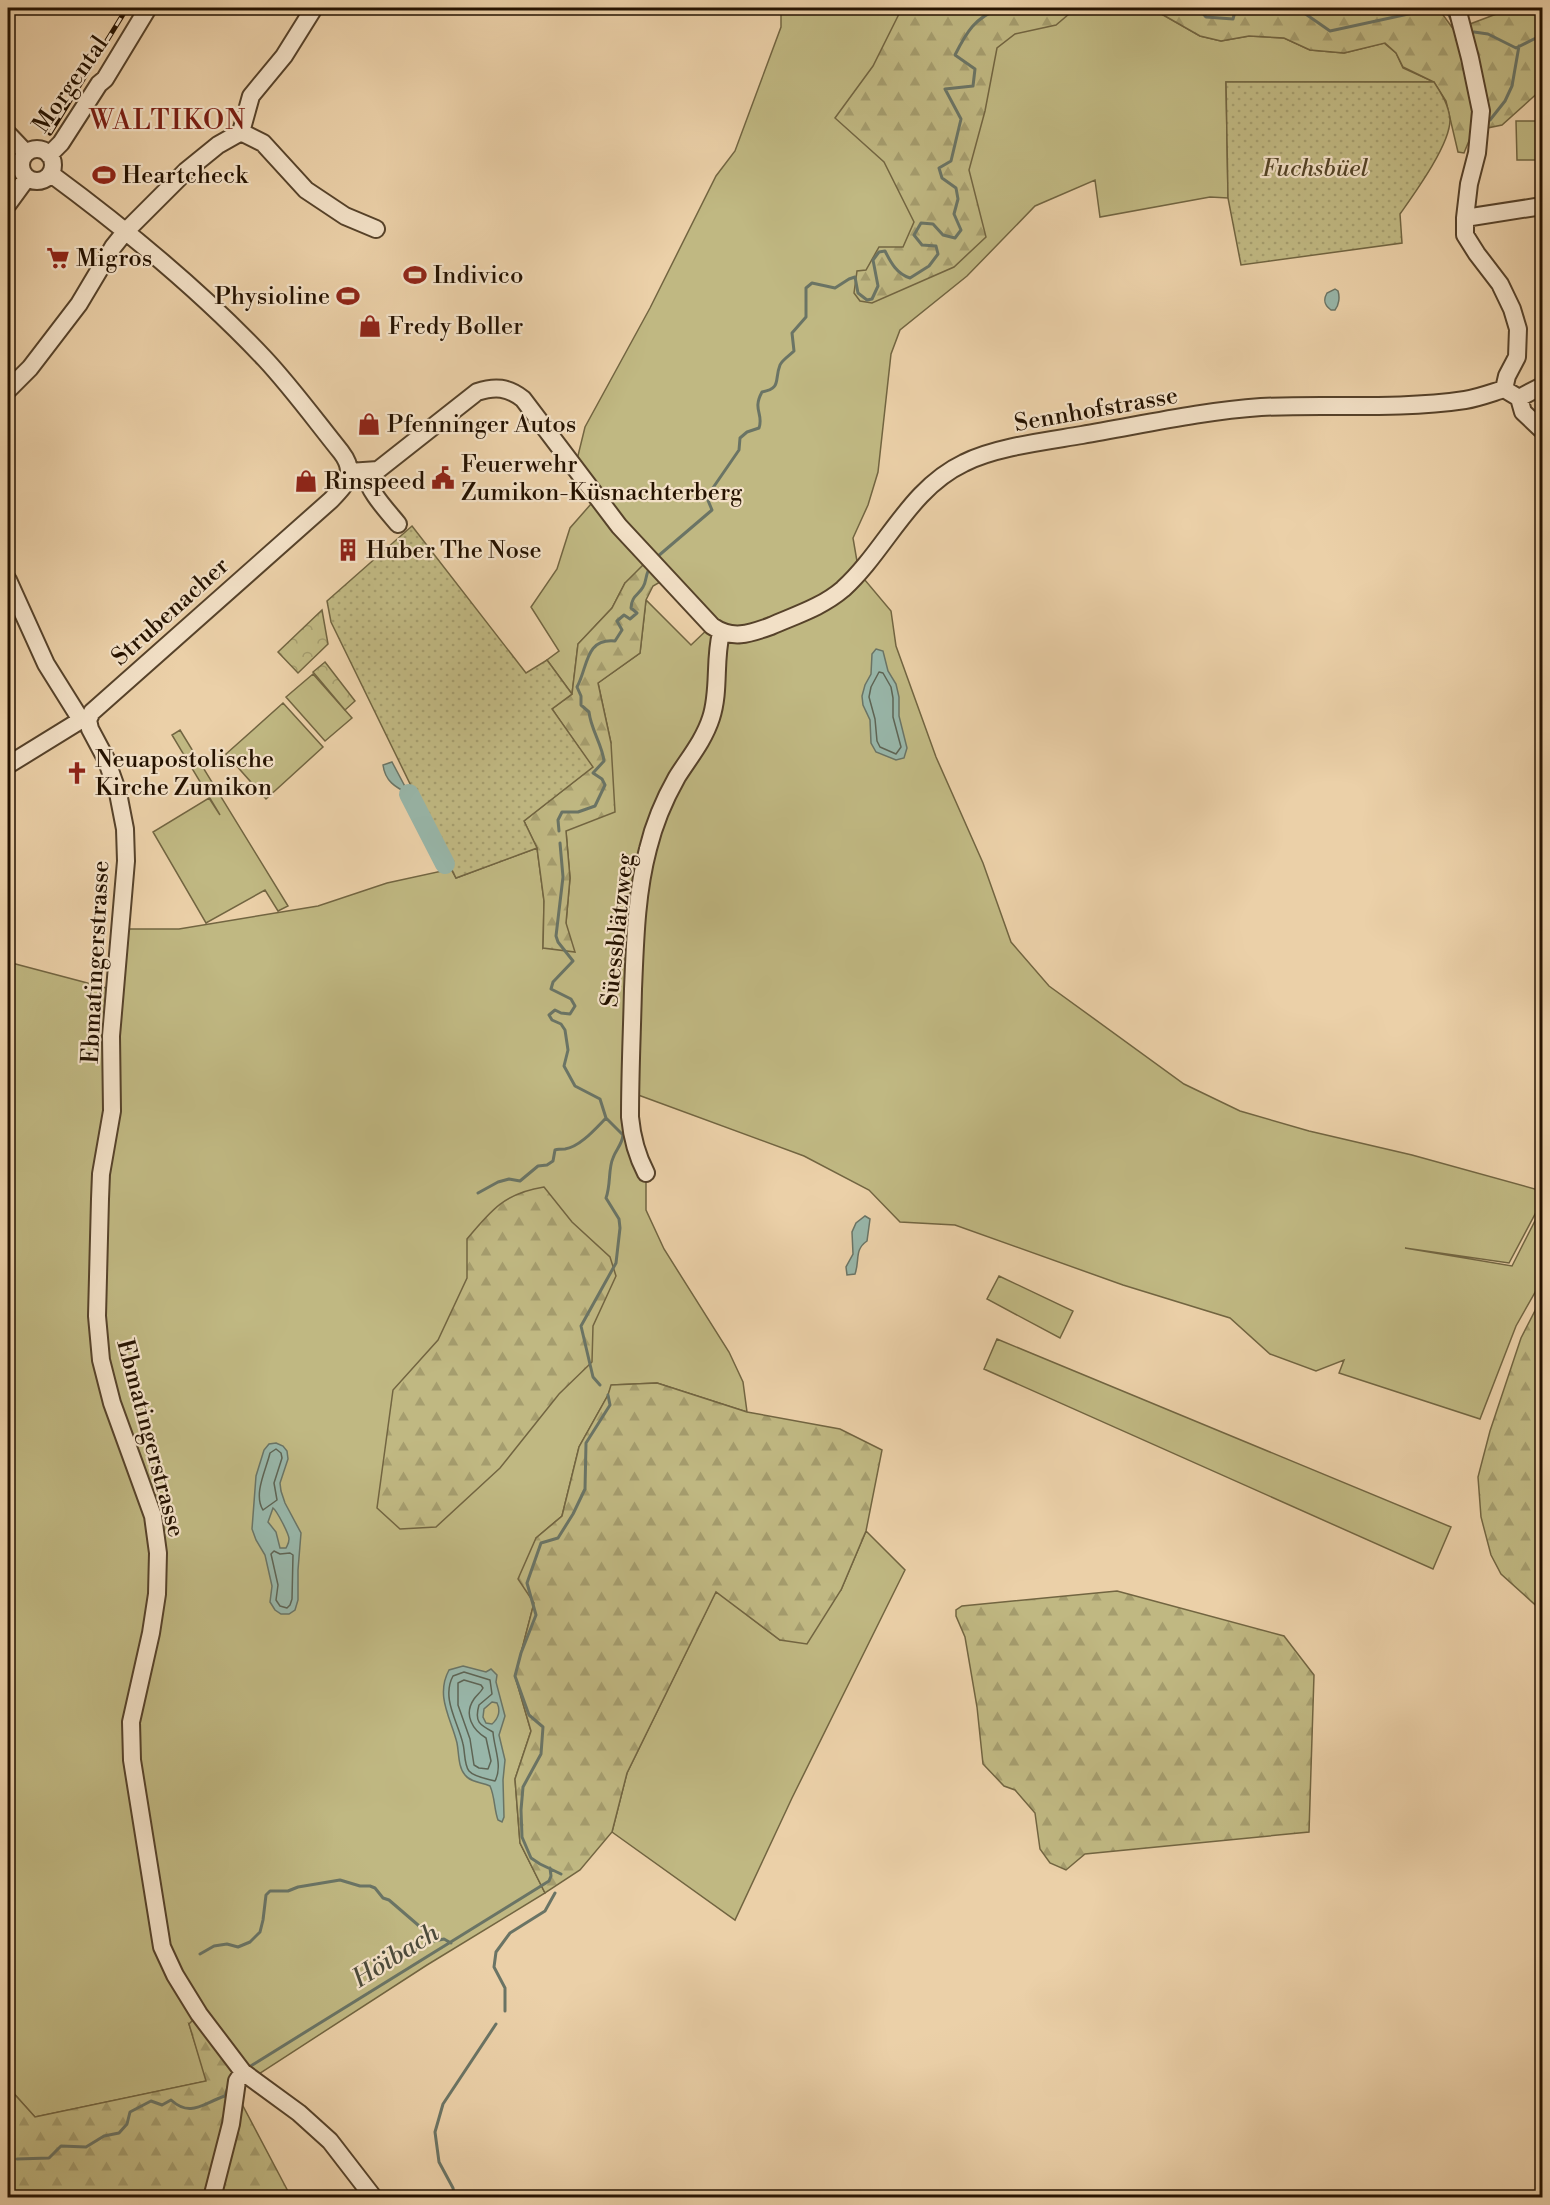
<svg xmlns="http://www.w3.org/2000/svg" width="1550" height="2205" font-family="'Libre Bodoni',serif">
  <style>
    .grass { fill: #c0b882; stroke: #726541; stroke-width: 1.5 }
    .forest { fill: url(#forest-firs); stroke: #726541; stroke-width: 1.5 }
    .park { fill: url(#park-crowns); stroke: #726541; stroke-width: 1.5 }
    .garden { fill: url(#garden-dots); stroke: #726541; stroke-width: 1.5 }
    .water { fill: #98b6a9; stroke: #6a7465; stroke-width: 1.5; fill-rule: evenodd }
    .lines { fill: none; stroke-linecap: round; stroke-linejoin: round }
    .shore { stroke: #5e6454; stroke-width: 1.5 }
    .stream { stroke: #6a7465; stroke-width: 3 }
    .river { stroke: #98b6a9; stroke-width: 20 }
    .minor-casing { stroke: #56422a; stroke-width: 20 }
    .minor { stroke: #f2e0c6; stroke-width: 16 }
    .rail-casing { stroke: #251200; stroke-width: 5 }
    .rail { stroke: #f2e0c6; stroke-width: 3; stroke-dasharray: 9; stroke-linecap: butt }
    .labels { text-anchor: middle; stroke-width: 4.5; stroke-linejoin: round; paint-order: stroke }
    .street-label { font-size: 24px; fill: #251200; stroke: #f2e0c6 }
    .park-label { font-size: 24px; font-style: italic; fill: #544427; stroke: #f2e0c6 }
    .poi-label { font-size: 24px; fill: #251200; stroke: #f2e0c6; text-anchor: start }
    .water-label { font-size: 26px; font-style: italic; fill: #4d4b3b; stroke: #f2e0c6 }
    .quarter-label { font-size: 27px; letter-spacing: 1.5px; fill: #7a1f14; stroke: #f2e0c6 }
  </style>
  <defs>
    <pattern id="forest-firs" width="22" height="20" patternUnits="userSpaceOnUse" patternTransform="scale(1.5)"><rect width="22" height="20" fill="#c0b882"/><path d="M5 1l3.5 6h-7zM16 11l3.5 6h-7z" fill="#a59d6e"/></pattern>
    <pattern id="park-crowns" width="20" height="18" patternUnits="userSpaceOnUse" patternTransform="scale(1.5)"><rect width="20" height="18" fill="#c0b882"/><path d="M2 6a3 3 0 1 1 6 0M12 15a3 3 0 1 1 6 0" fill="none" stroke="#a59d6e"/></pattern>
    <pattern id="garden-dots" width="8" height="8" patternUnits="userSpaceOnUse" patternTransform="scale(1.5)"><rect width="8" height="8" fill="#c0b882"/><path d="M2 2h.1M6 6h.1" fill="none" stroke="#a59d6e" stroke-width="1.8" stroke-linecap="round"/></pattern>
  </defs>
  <rect width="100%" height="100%" fill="#ebd0a8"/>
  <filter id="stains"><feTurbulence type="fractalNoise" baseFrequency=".00333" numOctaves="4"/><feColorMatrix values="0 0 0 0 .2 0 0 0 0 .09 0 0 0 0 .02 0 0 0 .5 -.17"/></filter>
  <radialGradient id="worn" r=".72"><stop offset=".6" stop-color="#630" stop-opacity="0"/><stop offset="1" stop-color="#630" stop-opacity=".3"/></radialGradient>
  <path class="grass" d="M781,8H1151L1200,36L1221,41L1249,36L1284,38L1310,50L1344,53L1384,43L1396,53L1403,68L1434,82H1226L1228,198L1210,197L1100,217L1095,180L1035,206L967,276L900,330L891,354L878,472L868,505L853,538L859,573L891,611L896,646L936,757L983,863L1011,942L1049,986L1184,1084L1240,1111L1309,1131L1412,1155L1542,1191V1201L1509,1263L1405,1248L1512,1266L1542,1207V1280L1516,1326L1480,1419L1339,1373L1344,1360L1316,1371L1270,1354L1230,1318L1123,1285L955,1225L900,1222L869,1190L804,1156L630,1092L646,1173V1210L664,1249L729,1352L743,1382L747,1412L657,1383L612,1385L608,1395L579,1447L562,1516L536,1538L534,1603L515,1676L531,1731L515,1779L520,1843L545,1893L427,1965L251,2079L189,2024L207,2081L35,2117L8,2087V962L114,990L120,929H179L318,906L387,883L451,869L456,878L537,848L544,901L543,948L566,923L570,878L566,831L611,743L598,683L640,653L646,600L691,645L711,626L667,578L625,583L612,608L578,644L572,694L547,660L559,651L531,607L557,569L570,528L591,504L557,455L575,468L585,427L650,308L716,176L735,151L781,27Z
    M1516,121H1542V160H1517Z
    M313,674L352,718L325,741L286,697Z
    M283,703L323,747L266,799L226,754Z
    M180,730L288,906L278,911L265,890L206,923L153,832L209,798L220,815L172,735Z
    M999,1276L1073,1311L1060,1338L987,1299Z
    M997,1339L1451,1527L1433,1569L984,1369Z
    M866,1531L905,1570L792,1798L735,1920L612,1832L627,1773L716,1591L780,1640L841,1590Z"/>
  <path class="forest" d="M902,8H1076L1056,25L1015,34L997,48L985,111L969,170L986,237L954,267L872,303L860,301L854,293L857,271L866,270L879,247H903L914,222L884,162L835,118L873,66Z
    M1151,8H1438L1454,30L1499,13L1542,8V89L1502,125L1473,131L1464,153L1458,152L1446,101L1434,82L1403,67L1396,53L1385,43L1344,53L1310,50L1284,38L1249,36L1221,41L1200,36Z
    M649,559L667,578L653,586L646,600L640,653L598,683L611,743L615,812L566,831L570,878L566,923L575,952L543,948L544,901L537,848L524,821L592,767L552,709L572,694L578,644L612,608L625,583Z
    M544,1187L572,1222L610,1257L616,1276L593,1326L592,1362L559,1394L500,1468L436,1527L400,1529L377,1508L393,1390L438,1340L467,1278V1239C491,1210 505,1193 544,1187Z
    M1542,1297V1611L1501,1574L1491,1555L1481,1517L1478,1477L1490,1431L1521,1338Z
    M657,1383L747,1412L840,1429L882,1450L866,1531L841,1590L807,1644L780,1640L716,1592L627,1773L612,1832L580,1870L545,1893L520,1843L515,1779L531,1731L515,1676L534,1603L518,1579L536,1538L562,1516L579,1447L608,1395L611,1385Z
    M1117,1591L1284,1636L1314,1675L1309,1832L1085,1854L1066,1870L1050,1863L1040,1849L1035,1813L1015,1790L1004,1786L983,1764L977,1707L965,1637L956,1616V1610L962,1606Z
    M199,2014L243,2072L242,2104L291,2197H8V2087L35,2117L206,2081L189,2024Z"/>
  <path class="park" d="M322,610L328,644L298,673L278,652Z
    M325,662L355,701L345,710L313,672Z"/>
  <path class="garden" d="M1226,82H1434C1441,93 1449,105 1450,120C1450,145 1414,194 1400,214L1402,243L1241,265L1228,198Z
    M412,526L526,673L547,660L572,694L552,709L593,767L524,821L537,848L456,878L331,622L327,601Z"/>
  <path class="water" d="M1335,289L1338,291C1340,297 1339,305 1335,310H1331C1324,305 1323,300 1327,293Z
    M876,649L883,651L888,671L896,684L899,697V716L907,748L904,758L896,760L876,752L871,743L870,720L863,705L862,696L865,685L871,674L872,654Z
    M392,762L409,794C395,787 385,781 383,765Z
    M865,1216L870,1219L867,1241C854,1250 860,1260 855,1274L847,1275L846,1267L853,1254L852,1232L856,1223Z
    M276,1443L283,1446L287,1451L288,1459L280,1483L281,1491L285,1503L301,1533L298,1570V1600L295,1610L289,1614H281L275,1610L270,1602L272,1586L265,1555L256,1540L252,1529L256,1476L264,1450L269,1444ZM273,1508C277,1511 289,1534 289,1539C289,1543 288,1544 286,1548H280L276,1532L268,1522Z
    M463,1666L486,1672L491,1669L497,1675L496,1682L505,1716L499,1735L505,1760L503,1780L504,1817L502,1822L498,1820C494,1809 495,1797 490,1786C482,1782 471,1783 465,1775C458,1767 459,1753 457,1743C451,1718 435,1696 449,1670ZM492,1702L497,1703C501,1711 498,1719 492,1724L486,1723L483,1717L484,1709Z"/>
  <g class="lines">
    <path class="shore" d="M879,672L883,673L891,687L893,698V717L901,747L896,754L880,747L877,741L875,719L869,697L871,687Z
      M276,1449L281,1453L282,1458L274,1483L277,1500L263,1510C253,1494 266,1470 270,1453Z
      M274,1551L280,1554L290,1553L293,1555L292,1599L290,1605L287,1608L280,1606L276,1600L278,1585L271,1554Z
      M464,1672L490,1680L492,1694L479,1705C474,1722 480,1725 493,1732C494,1748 503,1766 495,1781C488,1779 474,1777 469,1771C464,1765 465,1751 463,1744C458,1722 441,1698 453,1676Z
      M464,1680L481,1685L483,1688C481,1692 477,1695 474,1699C463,1715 473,1730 486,1738L491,1761L488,1769L479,1768L474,1765L470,1739L458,1705V1683Z"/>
    <path class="stream" d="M1198,8L1206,17L1233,19L1236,8
      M1297,8L1330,31L1436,8
      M1440,8L1449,15L1452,21
      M1474,32L1488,34L1516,48L1542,35
      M1490,120L1505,101L1512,86L1519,46
      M657,557L712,510L707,498L708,495L739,450L740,438L747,432L759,428C764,414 752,410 762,392C782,388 774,380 780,365C782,360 790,355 794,351L792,333L806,317V288L812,283L835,288L849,279L855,277L858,293L867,300L872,299L878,286L873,260L879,252L885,251C891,263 897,274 910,278L929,266L938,254L936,246L922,245L914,235L921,223L933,224L943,235L955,238L961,230L954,214L958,199L956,188L942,178L939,168L951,161L961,119L945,89L973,86L975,69L955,55C967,31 975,18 1000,8
      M559,831L558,820L562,812H578L595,806L605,785L602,779L593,773L604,761C602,744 591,730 589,712L581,705V696L577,687C588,667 585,638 615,641L622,630L617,621L624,615L630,619L637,613L631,608C632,595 638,596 643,587C647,581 645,574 650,568
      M560,843L563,877L556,936L558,942L573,961L553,982L551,989L571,999L575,1006L570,1014L561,1013L555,1010L549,1015L552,1020L561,1024L565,1030L568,1050L564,1066L575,1086L600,1099L606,1118L623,1135C622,1145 616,1149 613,1158C608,1169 611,1185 606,1198L619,1219L620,1228L616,1263L581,1326L593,1377L600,1385
      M478,1193L498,1182L509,1179L520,1181L538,1166L547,1165L553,1161L555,1150C558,1149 561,1149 565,1149C580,1147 596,1128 606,1118
      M561,1874L540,1864L531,1858L522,1837L521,1810L523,1787L541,1754L543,1727L529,1715L515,1676L521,1653L536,1615L527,1583L541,1543L558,1538L573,1514L585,1489L586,1443L610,1405L608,1395
      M200,1954L214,1946L227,1944L238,1947L250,1942L260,1932L263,1920L266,1895L270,1891H288L298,1887L340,1880L360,1886H370L375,1888L383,1898L389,1900L425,1931L434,1941L444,1939L451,1943
      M505,2011V1988L494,1967L496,1952L510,1933L545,1911L555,1893
      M249,2067L549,1881L551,1876L550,1868
      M17,2159L49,2158L61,2146L86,2147L104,2136L119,2133L127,2124L130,2112L151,2101L162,2105L171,2100C191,2118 203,2103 225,2096L228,2087
      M455,2198L453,2188L439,2162L435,2132L443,2104L496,2024"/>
    <path class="river" d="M409,794L445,864"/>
    <g class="minor-casing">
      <path id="minor" d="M1457,8L1470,58L1481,111L1477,153L1469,184L1465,218V235L1477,254L1500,284L1512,309L1518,329L1517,357L1507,376L1504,389
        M241,132L263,143L306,190L345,216L376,229
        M241,132L251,96L284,56L314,8
        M8,134L26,153
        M21 165a16 16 0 1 1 32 0a16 16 0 1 1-32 0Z
        M49,155L61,143L99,84L105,79L148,8
        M51,174C127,230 200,290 265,359C292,388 316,421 341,452C357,473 347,483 331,500L92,712L88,720
        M8,204L27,178
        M1465,218L1542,206
        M8,390L30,368L79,304L113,247L125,232L186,171L218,145L241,132
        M1519,398L1523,412L1542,430
        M349,472L378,470L477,392C495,386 508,387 523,399L619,526L712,626C732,640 749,634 771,626C796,615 822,607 843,589C886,550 909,489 964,463C995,447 1047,441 1082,435C1141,425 1202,411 1261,407C1329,404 1398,410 1465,400C1478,398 1491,393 1504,389L1519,398L1542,386
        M364,472C370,493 384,507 398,524
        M8,580L46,664L81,720
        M88,720L90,729L106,759L118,793L125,829L126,861L111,1036L112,1111L101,1174L100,1199L97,1316L101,1360L112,1403L153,1516L158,1553L157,1594L151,1633L131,1722L132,1760L162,1947L175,1975L199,2014L243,2072L299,2113L330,2141L374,2198
        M8,765L81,720H88
        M646,1173C636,1154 632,1138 630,1117C630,1074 632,1032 633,989C635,943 636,894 648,849C654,824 664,800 677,777C689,758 704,740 711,718C720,691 714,661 721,633
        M212,2198L231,2124L237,2081L243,2072"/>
    </g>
    <use href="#minor" class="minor"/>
    <g class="rail-casing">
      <path id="rail" d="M50,133L127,8"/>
    </g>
    <use href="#rail" class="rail"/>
  </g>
  <defs>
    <g id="stadium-bare" transform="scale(1.8)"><path d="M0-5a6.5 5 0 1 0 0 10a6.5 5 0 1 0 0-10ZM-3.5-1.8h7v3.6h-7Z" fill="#8f2418" stroke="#f2e0c6" stroke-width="2.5" paint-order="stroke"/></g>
    <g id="supermarket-bare" transform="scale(1.8)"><path d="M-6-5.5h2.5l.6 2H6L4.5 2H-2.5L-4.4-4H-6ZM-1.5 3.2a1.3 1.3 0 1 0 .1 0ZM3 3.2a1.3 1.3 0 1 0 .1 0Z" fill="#8f2418" stroke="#f2e0c6" stroke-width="2.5" paint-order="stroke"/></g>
    <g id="shop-bare" transform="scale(1.8)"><path d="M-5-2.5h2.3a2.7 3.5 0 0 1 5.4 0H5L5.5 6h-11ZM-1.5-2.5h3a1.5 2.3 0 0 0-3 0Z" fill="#8f2418" stroke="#f2e0c6" stroke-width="2.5" paint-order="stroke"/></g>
    <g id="civic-bare" transform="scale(1.8)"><path d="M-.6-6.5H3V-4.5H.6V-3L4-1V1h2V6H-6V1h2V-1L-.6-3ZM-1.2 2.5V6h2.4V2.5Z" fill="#8f2418" stroke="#f2e0c6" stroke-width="2.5" paint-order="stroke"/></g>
    <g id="building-bare" transform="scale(1.8)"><path d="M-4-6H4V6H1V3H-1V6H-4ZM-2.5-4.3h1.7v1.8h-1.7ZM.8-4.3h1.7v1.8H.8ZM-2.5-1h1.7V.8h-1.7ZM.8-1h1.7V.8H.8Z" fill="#8f2418" stroke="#f2e0c6" stroke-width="2.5" paint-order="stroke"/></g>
    <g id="church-bare" transform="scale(1.8)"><path d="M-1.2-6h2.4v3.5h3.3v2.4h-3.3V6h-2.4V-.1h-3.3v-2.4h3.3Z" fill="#8f2418" stroke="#f2e0c6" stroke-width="2.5" paint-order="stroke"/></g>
  </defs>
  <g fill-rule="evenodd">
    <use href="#stadium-bare" x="104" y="175"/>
    <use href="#supermarket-bare" x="58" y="258"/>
    <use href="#stadium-bare" x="415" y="275"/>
    <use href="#stadium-bare" x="348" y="296"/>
    <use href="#shop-bare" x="370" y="326"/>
    <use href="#shop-bare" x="369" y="424"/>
    <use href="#civic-bare" x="443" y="478"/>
    <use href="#shop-bare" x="306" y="481"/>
    <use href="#building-bare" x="348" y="550"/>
    <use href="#church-bare" x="77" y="773"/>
  </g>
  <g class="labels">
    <g class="street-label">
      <text transform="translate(70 84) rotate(-55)" y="8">Morgental</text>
      <text transform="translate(1096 409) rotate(-10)" y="8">Sennhofstrasse</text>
      <text transform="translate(170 611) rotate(-42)" y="8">Strubenacher</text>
      <text transform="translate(617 930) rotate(-84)" y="8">Süessblätzweg</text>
      <text transform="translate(95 962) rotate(-87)" y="8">Ebmatingerstrasse</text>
      <text transform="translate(151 1438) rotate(75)" y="8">Ebmatingerstrasse</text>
    </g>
    <g class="park-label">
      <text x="1315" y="176">Fuchsbüel</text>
    </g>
    <g class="poi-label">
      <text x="122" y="183">Heartcheck</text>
      <text x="76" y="266">Migros</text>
      <text x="433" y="283">Indivico</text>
      <text x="330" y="304" text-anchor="end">Physioline</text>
      <text x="388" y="334">Fredy Boller</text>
      <text x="387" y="432">Pfenninger Autos</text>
      <text x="461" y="472">Feuerwehr<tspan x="461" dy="28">Zumikon-Küsnachterberg</tspan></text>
      <text x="324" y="489">Rinspeed</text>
      <text x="366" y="558">Huber The Nose</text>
      <text x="95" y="767">Neuapostolische<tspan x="95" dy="28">Kirche Zumikon</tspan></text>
    </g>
    <g class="water-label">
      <text transform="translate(395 1955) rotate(-32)" y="9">Höibach</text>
    </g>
    <g class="quarter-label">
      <text x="168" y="129">WALTIKON</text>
    </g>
  </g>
  <rect width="1550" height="2205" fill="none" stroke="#ebd0a8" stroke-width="30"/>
  <rect x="9" y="9" width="1532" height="2187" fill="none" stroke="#251200" stroke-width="3"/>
  <rect x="15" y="15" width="1520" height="2175" fill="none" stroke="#251200" stroke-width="1.5"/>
  <rect width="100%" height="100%" filter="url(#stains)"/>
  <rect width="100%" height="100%" fill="url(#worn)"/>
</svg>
